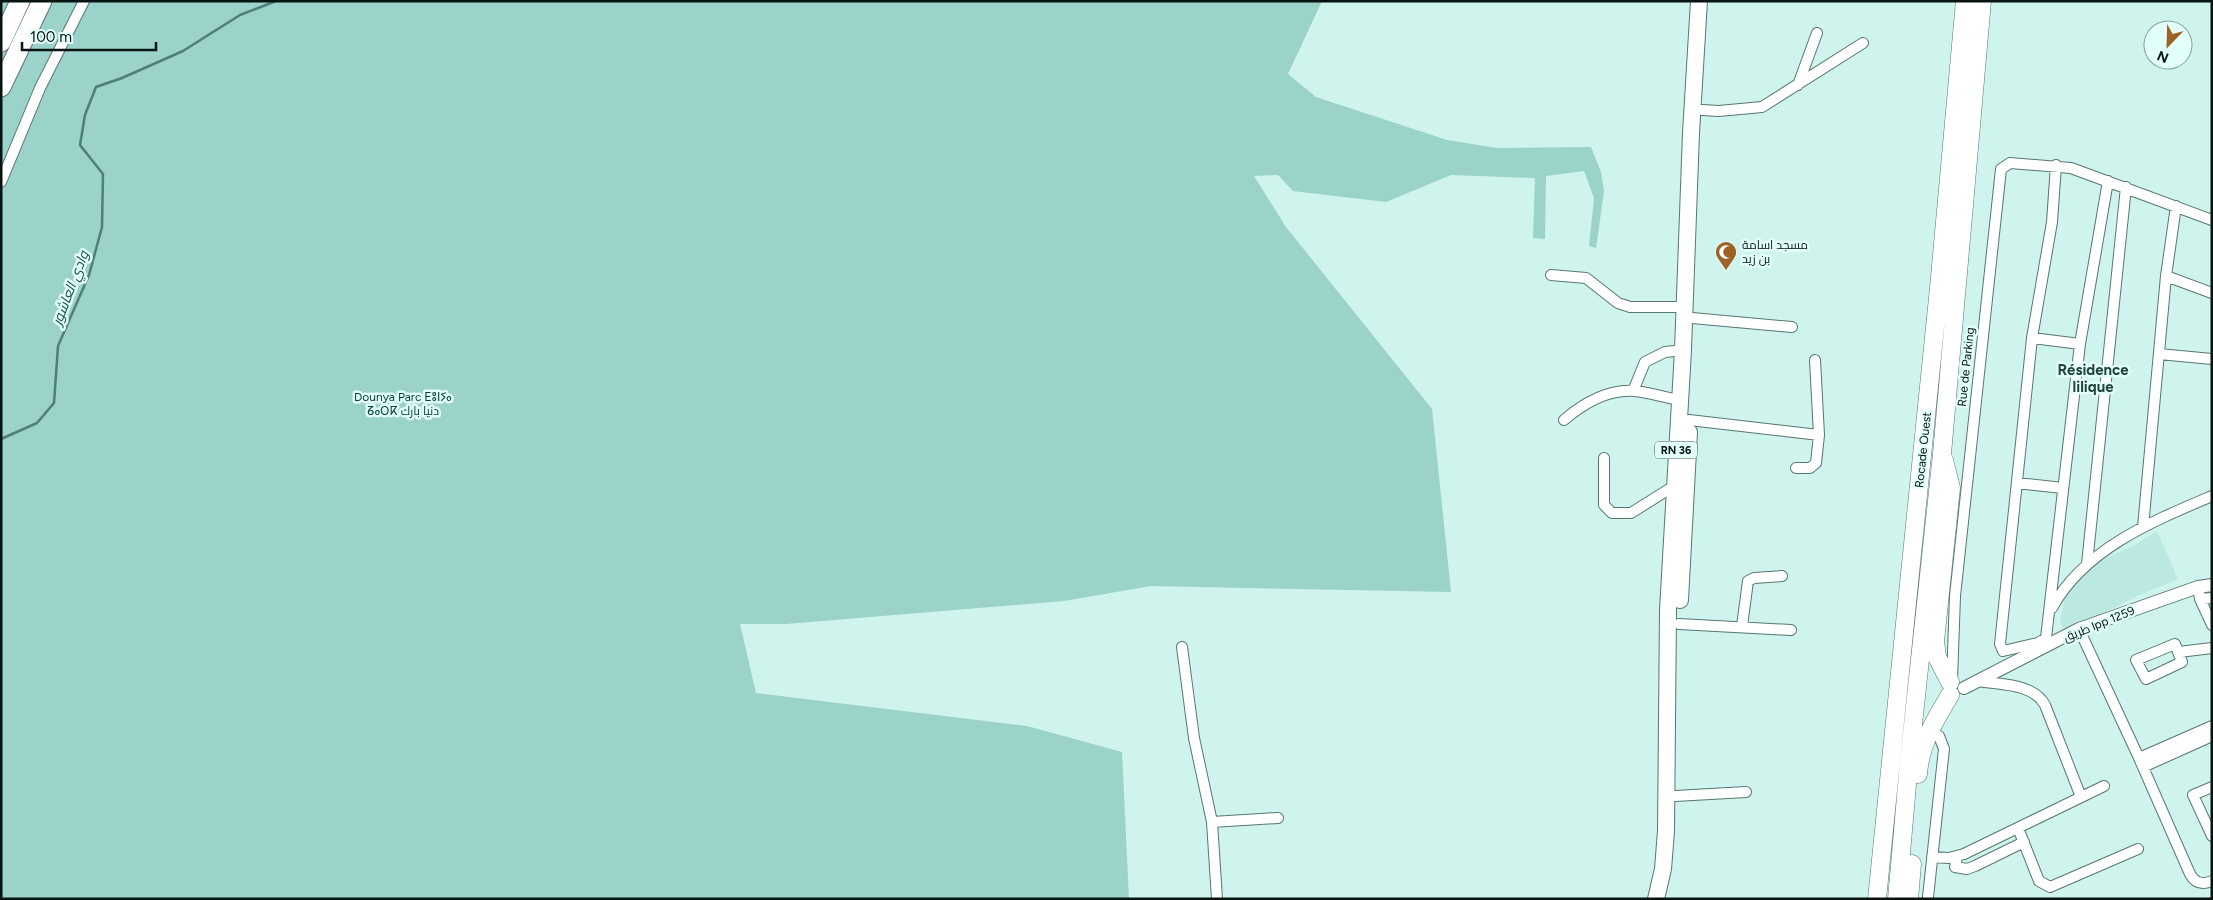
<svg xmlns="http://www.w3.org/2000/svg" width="2213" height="900" font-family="Figtree,Cairo,'Noto Sans Tifinagh',sans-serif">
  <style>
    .built { fill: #bbe9e1 }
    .green { fill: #9bd2ca }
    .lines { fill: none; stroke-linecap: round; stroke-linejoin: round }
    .stream { stroke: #4e7f78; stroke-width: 2.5 }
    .minor-casing { stroke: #567772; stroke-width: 12 }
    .tertiary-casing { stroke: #567772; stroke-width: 14 }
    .primary-casing { stroke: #567772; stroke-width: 18 }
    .trunk-casing { stroke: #567772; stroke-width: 19 }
    .motorway-casing { stroke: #567772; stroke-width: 21 }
    .minor { stroke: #fff; stroke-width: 10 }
    .tertiary { stroke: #fff; stroke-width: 12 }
    .primary { stroke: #fff; stroke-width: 16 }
    .trunk { stroke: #fff; stroke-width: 18 }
    .motorway { stroke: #fff; stroke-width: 19 }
    .labels { text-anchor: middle; stroke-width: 5; stroke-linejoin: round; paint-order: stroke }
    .shield { fill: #e2fffa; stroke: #495a58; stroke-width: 1 }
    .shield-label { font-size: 11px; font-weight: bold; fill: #071412 }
    .poi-label { font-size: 12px; fill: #071412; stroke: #e2fffa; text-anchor: start }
    .street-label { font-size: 12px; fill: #071412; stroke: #e2fffa }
    .park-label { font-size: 12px; fill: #02413b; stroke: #e2fffa }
    .water-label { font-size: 14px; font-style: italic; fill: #104a44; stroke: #e2fffa }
    .quarter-label { font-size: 15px; font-weight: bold; fill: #22423e; stroke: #e2fffa }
  </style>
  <rect width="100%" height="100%" fill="#cff3ed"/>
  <path class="built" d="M2157,531L2178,579L2135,597L2066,632L2060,622L2069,575L2135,545Z"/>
  <path class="green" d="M1,1H1322L1288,74L1316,97L1447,140L1497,148L1591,147L1601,172L1604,191L1596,248L1589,246L1594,198L1584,171L1546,176L1545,239L1533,238L1535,178L1451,175L1386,202L1293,191L1278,175L1254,176L1286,227L1432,409L1451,592L1151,586L1064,601L786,624H740L756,693L1027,726L1122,752L1129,899H1Z"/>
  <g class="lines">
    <path class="stream" d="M1,439L37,423L54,403L58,346L89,275L102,227L103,174L80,145L85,115L96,87L122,78L183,51L240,15L276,1"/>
    <g class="minor-casing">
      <path id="minor" d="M1798,85L1817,33
        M1702,110L1719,111L1762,107L1863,43
        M2056,165L2052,222L2032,338L2000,644L2003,651L2038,643L2046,638L2080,344L2108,181
        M1,182L40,88L84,1
        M1551,275L1586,278L1618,303L1630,307H1684
        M2166,276L2212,293
        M1692,318L1792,327
        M2032,338L2080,344
        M2159,354L2212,359
        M1633,391L1645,362L1665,352L1683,350
        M1564,420C1584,403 1607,389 1634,391C1650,392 1664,398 1680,400
        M1689,420L1819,435
        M1604,458V505L1612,513H1631L1674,486
        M1796,468H1810L1816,463L1819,435L1815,360
        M2017,483L2063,488
        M2143,527L2166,276L2176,206
        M2087,564L2126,187
        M2198,587L2200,599L2212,625
        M2200,599L2212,598
        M2052,608C2084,549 2153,521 2212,496
        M1679,624L1791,630
        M1742,626L1748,581L1754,578L1782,576
        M2079,629L2139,758L2190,874C2195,883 2202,885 2212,881
        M2175,644L2182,662L2146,679L2136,660Z
        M1182,647L1194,738L1212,822L1217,899
        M2179,652L2212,648
        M1952,680L1955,596L2001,169L2010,163L2071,168L2212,220
        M1979,681C2000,685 2033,683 2045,705L2081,797
        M2139,758L2212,726
        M2143,767L2212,736
        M2212,787L2193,795L2212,836
        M1675,796L1746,792
        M1212,822L1278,818
        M2018,828L2039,881L2050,887L2138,849
        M1932,857L1949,858L1964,854L2104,786
        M1957,857L1955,867L1967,869L1975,866L2024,842
        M1928,897L1944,749L1939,736L1929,731"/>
    </g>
    <g class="tertiary-casing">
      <path id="tertiary" d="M1964,688L2079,629L2198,587L2212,585"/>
    </g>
    <g class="primary-casing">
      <path id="primary" d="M1680,600L1689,432
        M1656,899L1663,869L1666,831L1668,610L1683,350L1691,133L1699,1"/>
    </g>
    <g class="trunk-casing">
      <path id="trunk" d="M1944,460L1951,488L1935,641L1937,657L1950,682
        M1918,774C1920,744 1935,720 1950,695
        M1877,899L1939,288L1965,1
        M1897,899L1909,762L1942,454L1982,1
        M1909,899L1912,864"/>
    </g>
    <g class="motorway-casing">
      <path id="motorway" d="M1,42L20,1
        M1,87L42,1"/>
    </g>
    <use href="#minor" class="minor"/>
    <use href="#tertiary" class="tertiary"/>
    <use href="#primary" class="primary"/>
    <use href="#trunk" class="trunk"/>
    <use href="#motorway" class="motorway"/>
  </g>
  <defs>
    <g id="mosque-pin" transform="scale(1.125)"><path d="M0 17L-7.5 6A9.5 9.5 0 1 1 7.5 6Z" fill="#9f6226" stroke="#e2fffa"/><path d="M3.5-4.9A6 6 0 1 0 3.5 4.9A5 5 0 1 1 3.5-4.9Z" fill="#fff"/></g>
  </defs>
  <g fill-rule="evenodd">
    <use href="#mosque-pin" x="1726" y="252"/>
  </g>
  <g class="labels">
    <rect class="shield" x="1655" y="441.5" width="42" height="17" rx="4"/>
    <g class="shield-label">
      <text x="1676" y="454">RN 36</text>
    </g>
    <g class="poi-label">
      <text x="1742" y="249">مسجد اسامة<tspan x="1742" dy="14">بن زيد</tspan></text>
    </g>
    <g class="street-label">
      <text transform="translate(1966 367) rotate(-84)" y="4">Rue de Parking</text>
      <text transform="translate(1923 450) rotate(-84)" y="4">Rocade Ouest</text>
      <text transform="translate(2099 624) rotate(-22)" y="4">طريق lpp 1259</text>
    </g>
    <g class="park-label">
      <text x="403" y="401">Dounya Parc ⴹⵓⵏⵢⴰ<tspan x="403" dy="14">ⵒⴰⵔⴽ دنيا بارك</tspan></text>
    </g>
    <g class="water-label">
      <text transform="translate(70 288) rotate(-69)" y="5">وادي العاشور</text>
    </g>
    <g class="quarter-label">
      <text x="2093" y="375">Résidence<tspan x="2093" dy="17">lilique</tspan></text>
    </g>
  </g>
  <rect width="2213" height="900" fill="none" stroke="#071412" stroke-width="5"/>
  <g transform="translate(2168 45) rotate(203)"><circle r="24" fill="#e2fffa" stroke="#8aa19d"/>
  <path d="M0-4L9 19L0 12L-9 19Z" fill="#9f6226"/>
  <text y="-8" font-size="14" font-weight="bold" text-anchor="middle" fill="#071412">N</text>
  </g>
  <path d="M22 42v8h134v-8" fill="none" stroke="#071412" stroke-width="2.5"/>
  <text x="30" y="42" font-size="15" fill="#071412" stroke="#e2fffa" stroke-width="4" paint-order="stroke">100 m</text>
</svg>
